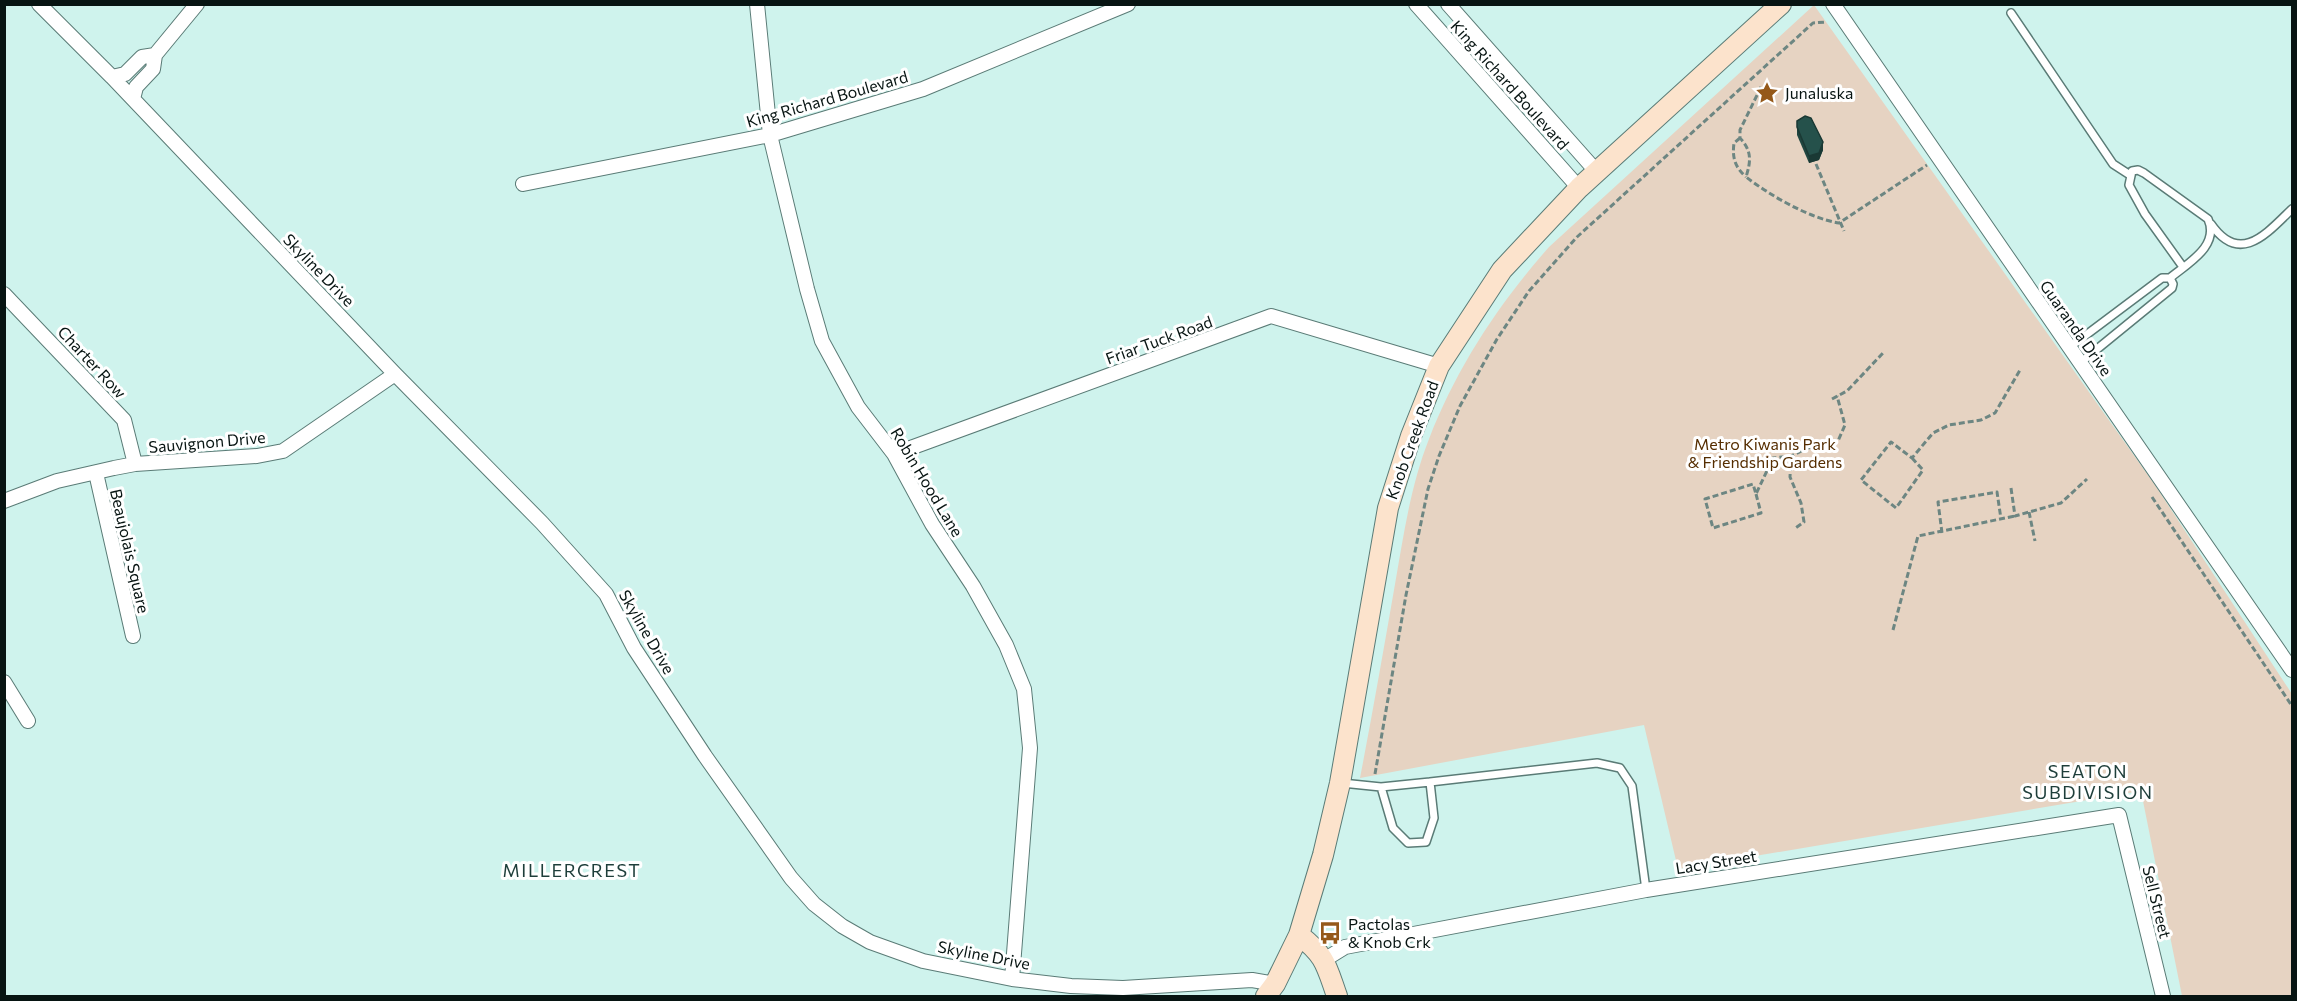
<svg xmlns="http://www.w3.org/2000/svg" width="2297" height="1001" font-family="Commissioner,sans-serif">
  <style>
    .green { fill: #e6d3c2 }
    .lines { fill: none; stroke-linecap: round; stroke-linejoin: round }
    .lane-casing { stroke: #5a7b76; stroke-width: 10 }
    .street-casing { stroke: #5a7b76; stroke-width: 16 }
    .secondary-casing { stroke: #5a7b76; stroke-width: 22 }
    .path { stroke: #6d8682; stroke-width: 3; stroke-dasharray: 6 3; stroke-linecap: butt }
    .lane { stroke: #fff; stroke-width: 7 }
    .street { stroke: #fff; stroke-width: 14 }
    .secondary { stroke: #fce3cc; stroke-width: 20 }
    .wall { fill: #204640 }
    .shaded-wall { fill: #1a3934 }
    .building { fill: #25514b; stroke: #1a3934; stroke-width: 1.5 }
    .labels { text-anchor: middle; stroke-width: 6; stroke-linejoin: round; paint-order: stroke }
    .street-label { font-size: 16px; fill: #071412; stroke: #fff }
    .poi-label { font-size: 16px; fill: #071412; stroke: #fff; text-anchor: start }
    .park-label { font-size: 16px; fill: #552d00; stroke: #fff }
    .neighbourhood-label { font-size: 18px; letter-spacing: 1.5px; fill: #1e3e3a; stroke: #fff }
  </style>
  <rect width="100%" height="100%" fill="#cff3ed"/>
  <path class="green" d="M1814,5L2155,485L2292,694V996H2182L2141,791L1678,869L1644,725L1360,778C1372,716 1383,653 1394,590C1403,539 1410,487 1429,439C1457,367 1498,305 1549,247Z"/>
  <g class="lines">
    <g class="lane-casing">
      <path id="lane" d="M2011,13L2113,164L2130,175
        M2211,224C2240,266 2267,233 2292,209
        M2170,278C2188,263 2220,246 2208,219L2144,173L2138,170L2132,171L2129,185L2145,214L2183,267
        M2070,347L2162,278H2170L2173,284L2172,288L2080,363
        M1342,783L1381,787L1430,782
        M1381,787L1393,828L1408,843L1426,842L1434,818L1430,782L1597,763L1620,768L1632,786L1646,890"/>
    </g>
    <g class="street-casing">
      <path id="street" d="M39,4L112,77L395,374L542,523L606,594L634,648L705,756L791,878L814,904L842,926L870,942L923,961L1012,979L1071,986L1123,988L1252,980L1275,984
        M757,4L770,135L807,289L822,341L858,407L894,454L932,524L973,586L1006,645L1024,689L1030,748L1012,979
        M1416,4L1579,188
        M1448,4L1596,171
        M1833,4L2292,670
        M112,77L125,74L142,57L155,55
        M133,99L136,87L153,69L155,55L197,4
        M523,184L770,135L923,89L1128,4
        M4,294L124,420L135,464
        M894,454L1271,316L1439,366
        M96,473L133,636
        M4,501L57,481L114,468L135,464L257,456L283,451L395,374
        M4,682L28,721
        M1324,960L1345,947L1646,890L2119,815L2163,996"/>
    </g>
    <g class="secondary-casing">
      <path id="secondary" d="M1299,935C1326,956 1326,965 1337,996
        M1266,996L1275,984L1299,935L1323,855L1340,783L1388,508L1411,436L1439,366L1502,270L1579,188L1781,4"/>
    </g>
    <path class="path" d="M1761,87L1740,130V138C1752,151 1751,161 1746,177C1771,196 1809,218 1839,223L1927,165
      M1740,138L1734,143C1732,158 1735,167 1746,177
      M1816,164L1844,231
      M1832,399L1847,391L1883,353
      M1791,456L1790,477L1801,503L1804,522L1794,529
      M1912,458L1923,470L1896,508L1861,480L1891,442L1912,458L1933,433L1949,425L1981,420L1995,413L2020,370
      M2011,488L2015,516L2061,503L2087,479
      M1756,494L1761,513L1713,528L1705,499L1753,484L1756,494L1773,458L1791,456L1808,448L1838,441L1845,425L1837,396
      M2152,497L2292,706
      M2029,512L2035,541
      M1942,533L1938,502L1997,492L2001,519
      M1893,630L1918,536L2015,516
      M1375,774L1406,595L1428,489L1439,456L1460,406L1497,339L1529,291L1577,237L1813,23L1826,22"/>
    <use href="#lane" class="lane"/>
    <use href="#street" class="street"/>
    <use href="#secondary" class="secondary"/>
  </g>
  <path class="wall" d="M1797,121L1823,150L1819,160L1809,163L1797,135Z"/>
  <path class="shaded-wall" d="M1823,142V150L1819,160L1809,163V156Z"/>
  <path class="building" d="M1805,116L1811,118L1823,142L1819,153L1809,156L1797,127V121Z"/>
  <defs>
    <g id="sight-bare" transform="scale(1.8)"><path d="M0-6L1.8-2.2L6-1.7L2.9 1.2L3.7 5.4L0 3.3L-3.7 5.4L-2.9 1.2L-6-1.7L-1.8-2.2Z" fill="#95591a" stroke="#fff" stroke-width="2.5" paint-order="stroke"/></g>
    <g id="bus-bare" transform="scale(1.8)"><path d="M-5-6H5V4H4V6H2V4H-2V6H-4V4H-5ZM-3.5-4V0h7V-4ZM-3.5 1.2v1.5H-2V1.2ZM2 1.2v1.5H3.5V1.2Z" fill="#95591a" stroke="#fff" stroke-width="2.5" paint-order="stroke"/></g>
  </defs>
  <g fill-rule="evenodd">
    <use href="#sight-bare" x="1767" y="93"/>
    <use href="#bus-bare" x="1330" y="933"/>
  </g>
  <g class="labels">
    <g class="street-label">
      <text transform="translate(1510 85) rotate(48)" y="6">King Richard Boulevard</text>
      <text transform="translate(827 99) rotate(-16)" y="6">King Richard Boulevard</text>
      <text transform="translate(319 270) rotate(46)" y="6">Skyline Drive</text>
      <text transform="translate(2076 328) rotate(55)" y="6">Guaranda Drive</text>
      <text transform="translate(1159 340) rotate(-20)" y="6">Friar Tuck Road</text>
      <text transform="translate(92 362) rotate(47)" y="6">Charter Row</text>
      <text transform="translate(1412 440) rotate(-70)" y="6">Knob Creek Road</text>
      <text transform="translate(207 442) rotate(-5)" y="6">Sauvignon Drive</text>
      <text transform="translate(927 482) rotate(59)" y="6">Robin Hood Lane</text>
      <text transform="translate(130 551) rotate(77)" y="6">Beaujolais Square</text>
      <text transform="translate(647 632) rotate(60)" y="6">Skyline Drive</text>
      <text transform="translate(1716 862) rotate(-9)" y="6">Lacy Street</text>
      <text transform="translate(2157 902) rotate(76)" y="6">Sell Street</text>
      <text transform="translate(984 955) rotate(11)" y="6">Skyline Drive</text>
    </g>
    <g class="poi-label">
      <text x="1785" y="99">Junaluska</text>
      <text x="1348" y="930">Pactolas<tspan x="1348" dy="18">&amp; Knob Crk</tspan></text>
    </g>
    <g class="park-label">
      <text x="1765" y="450">Metro Kiwanis Park<tspan x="1765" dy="18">&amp; Friendship Gardens</tspan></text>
    </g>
    <g class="neighbourhood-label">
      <text x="2088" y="778">SEATON<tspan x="2088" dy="21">SUBDIVISION</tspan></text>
      <text x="572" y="877">MILLERCREST</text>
    </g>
  </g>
  <rect width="2297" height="1001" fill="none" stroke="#071412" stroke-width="12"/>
</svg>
